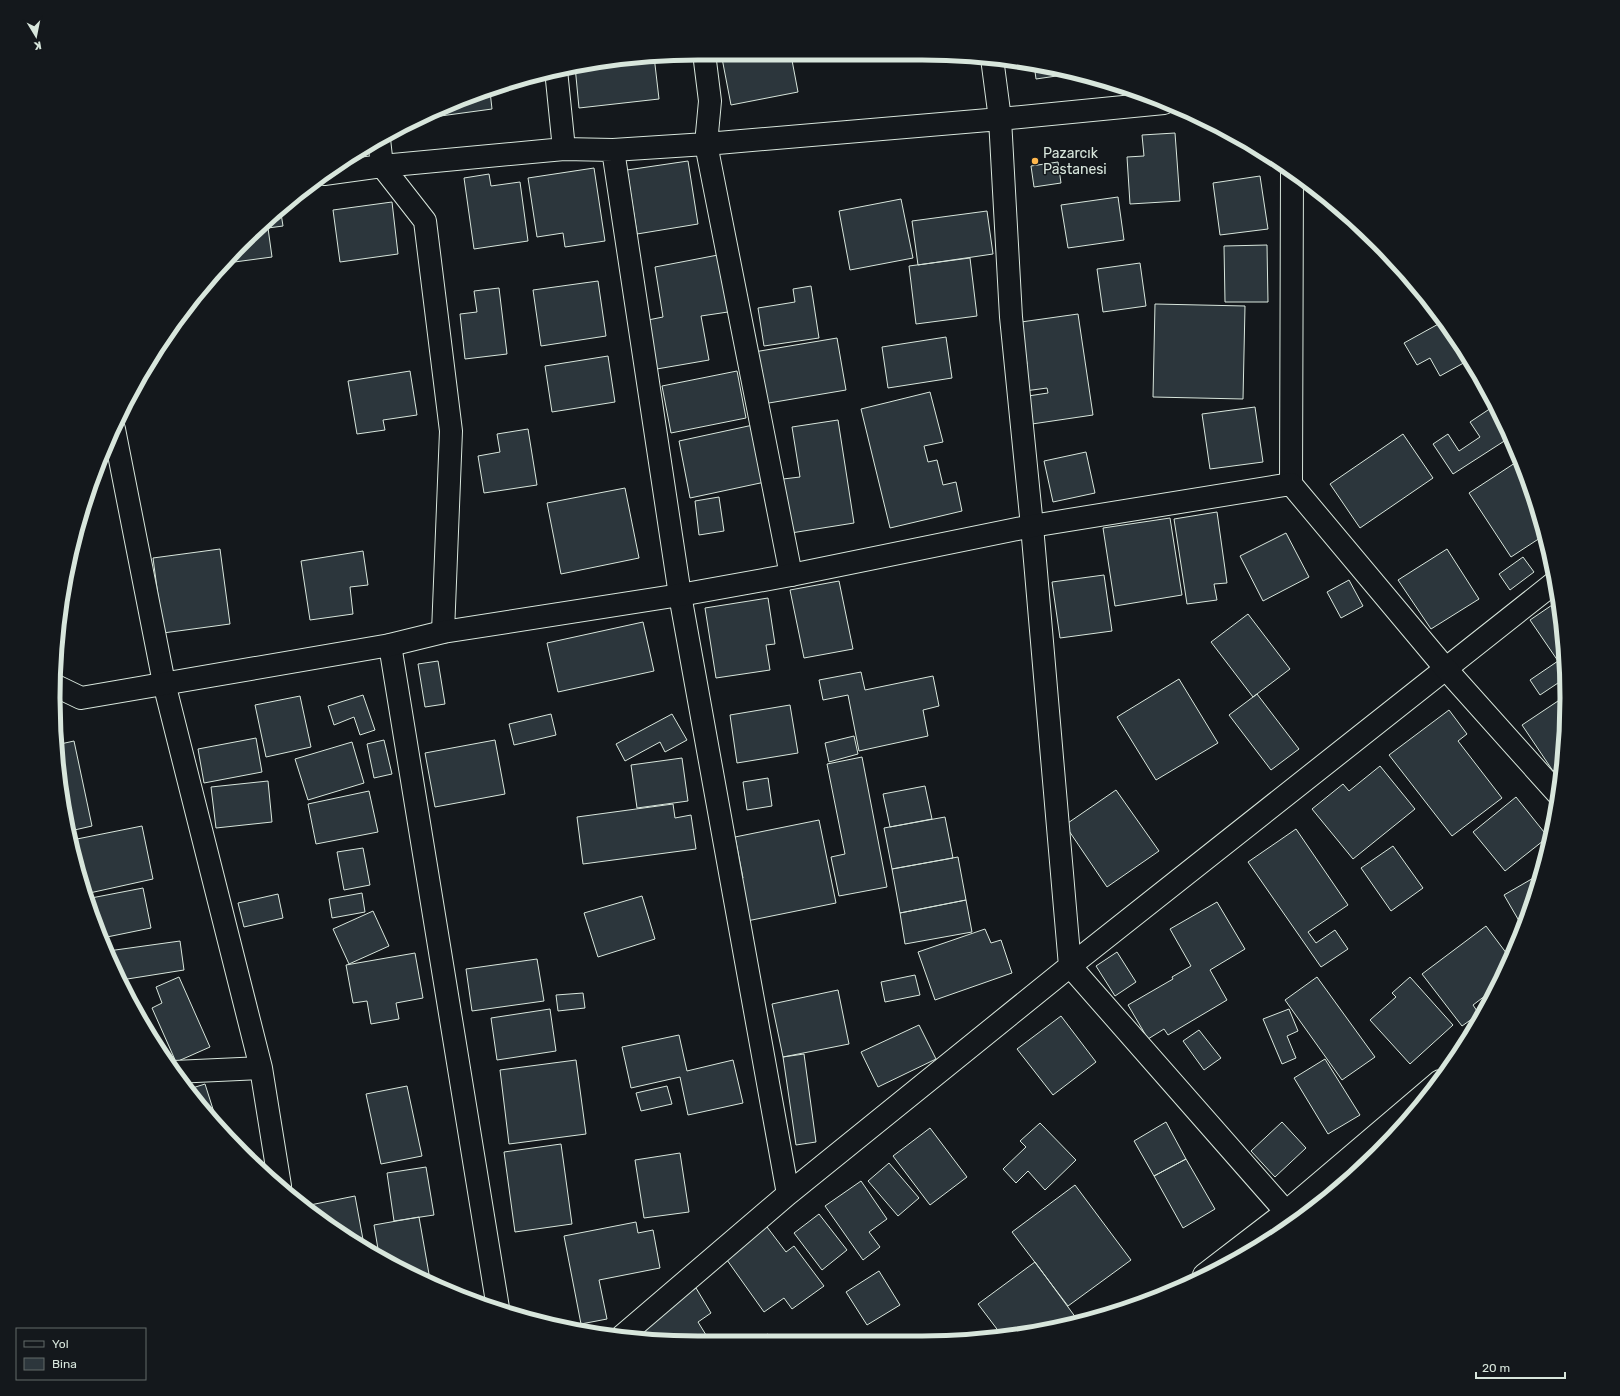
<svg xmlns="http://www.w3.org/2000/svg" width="1620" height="1396" font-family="Rubik,sans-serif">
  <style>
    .building { fill: #2c363c; stroke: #d8e6dc }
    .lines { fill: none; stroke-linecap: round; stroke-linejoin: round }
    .street-casing { stroke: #d8e6dc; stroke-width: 24 }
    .secondary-casing { stroke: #d8e6dc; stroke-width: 24 }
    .street { stroke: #14181c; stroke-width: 22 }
    .secondary { stroke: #14181c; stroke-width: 22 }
    .poi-dot { fill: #ffb74d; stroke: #14181c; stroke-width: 1.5 }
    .labels { text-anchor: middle; stroke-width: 3; stroke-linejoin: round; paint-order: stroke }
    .poi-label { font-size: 14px; fill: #d8e6dc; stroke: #14181c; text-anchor: start }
    .rim { fill: none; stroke: #d8e6dc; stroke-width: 5 }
  </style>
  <rect width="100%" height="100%" fill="#14181c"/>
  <path class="building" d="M721,53L791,55L798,92L731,105Z
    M654,56L659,99L579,108L575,66L614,58Z
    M1034,64L1077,73L1036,79Z
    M490,91L492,109L411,120H413Z
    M1175,133L1180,201L1130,204L1127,157L1144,156L1142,135Z
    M688,161L698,224L637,234L627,170Z
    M1058,162L1061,183L1034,187L1031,166Z
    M594,168L605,241L565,247L563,233L537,237L528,178Z
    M489,174L491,186L520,182L528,241L474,249L464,178Z
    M1260,176L1268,229L1220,235L1213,183Z
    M1118,197L1124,240L1068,248L1061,205Z
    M901,199L913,258L850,270L839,211Z
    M392,202L398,254L340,262L333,210Z
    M280,207L283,226L268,228L272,257L227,263V259Z
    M987,211L993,254L918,265L912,221Z
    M1267,245L1268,302H1225L1224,246Z
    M718,255L728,312L701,316L709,360L651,370L643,321L663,317L655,267Z
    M970,258L977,316L916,324L909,266Z
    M1140,263L1146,306L1103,312L1097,269Z
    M598,281L606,336L541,346L533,290Z
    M811,286L819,338L764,346L758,308L795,302L793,289Z
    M499,288L507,354L465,359L460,314L477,312L474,291Z
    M1155,304L1245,306L1243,399L1153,397Z
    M1078,314L1093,415L1032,424L1028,396L1048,393L1047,388L1025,391L1021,365L1027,364L1021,322Z
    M1442,322L1469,360L1440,376L1430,358L1417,365L1404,343Z
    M946,337L952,378L888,388L882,347Z
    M837,338L846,390L763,404L754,352Z
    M608,356L615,402L552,412L545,366Z
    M410,371L417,415L383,420L385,430L357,434L348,381Z
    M737,371L746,418L671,433L662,386Z
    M930,392L943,442L924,446L928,462L937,460L943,485L956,482L962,511L890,528L861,409Z
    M1494,406L1509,438L1453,474L1433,444L1448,434L1459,451L1480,437L1470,422Z
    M1255,407L1263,462L1210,469L1202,414Z
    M838,420L854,523L791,533L783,479L800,477L792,427Z
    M753,425L765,482L690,498L679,441Z
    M528,429L537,485L484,493L478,456L500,452L497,434Z
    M1403,434L1433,478L1360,528L1330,484Z
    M1086,452L1095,493L1053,502L1044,461Z
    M1518,461L1533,490L1543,536L1511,557L1469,493Z
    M625,488L639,558L561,574L547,503Z
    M719,497L724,531L699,535L695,501Z
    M1217,512L1227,583L1214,584L1217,600L1187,604L1174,519Z
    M79,518L78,537H74L75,531Z
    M1170,518L1182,595L1115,606L1103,528Z
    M1286,533L1309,577L1263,601L1240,556Z
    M220,549L230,624L163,633L153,558Z
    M1447,549L1479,599L1431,629L1398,580Z
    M363,551L368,585L350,587L353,614L310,620L301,561Z
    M70,556L67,595H62Z
    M1523,557L1534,572L1510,590L1499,574Z
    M1104,575L1112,631L1060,638L1052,582Z
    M1349,580L1363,606L1341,618L1327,592Z
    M839,581L853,649L804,658L790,590Z
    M768,598L775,644L766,645L770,670L716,678L705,608Z
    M1558,601L1561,614L1564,679L1540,695L1530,680L1558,661L1530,620Z
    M1248,614L1290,669L1253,697L1211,642Z
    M643,622L654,671L558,692L547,643Z
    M438,661L445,704L425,707L418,664Z
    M861,672L865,690L933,676L939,706L923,710L928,736L859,751L848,695L823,700L819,680Z
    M1179,679L1218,743L1156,780L1117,717Z
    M1257,694L1299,749L1271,770L1229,715Z
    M363,695L375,730L360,735L354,717L334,725L328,706Z
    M300,696L311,747L266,757L255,705Z
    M1564,697L1566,740L1561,765L1553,771L1522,725Z
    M790,705L798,753L737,763L730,715Z
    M1449,710L1467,734L1458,741L1502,798L1452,836L1389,755Z
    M551,714L556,735L514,745L509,724Z
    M672,714L687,740L665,752L660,742L625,761L616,744Z
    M854,736L858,754L829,762L825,743Z
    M256,738L262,772L204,783L198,749Z
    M384,740L392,774L374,778L367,744Z
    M495,740L505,794L435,807L425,753Z
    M74,741L92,826L70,831L58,782L56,745Z
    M352,742L364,783L308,800L295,759Z
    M862,757L887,887L839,896L831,857L845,854L827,764Z
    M682,758L688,801L637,808L631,765Z
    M1380,766L1415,809L1353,859L1312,809L1343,784L1349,791Z
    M768,778L772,806L747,810L743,782Z
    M268,781L272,822L216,828L211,787Z
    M925,786L932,819L890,827L883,794Z
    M1116,790L1159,851L1107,887L1065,825Z
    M369,791L378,832L316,844L308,804Z
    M1516,797L1548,837L1505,871L1473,832Z
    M673,804L675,818L691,815L696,849L583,864L577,817Z
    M945,817L953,858L892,869L884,828Z
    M819,820L836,903L742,922L734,880L743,878L735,837Z
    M142,826L153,879L85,894L72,840Z
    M1296,829L1348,905L1308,932L1316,943L1335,930L1348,949L1321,967L1248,862Z
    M1393,846L1423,888L1391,911L1361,868Z
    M363,848L370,885L344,890L337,852Z
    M958,857L966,900L900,913L892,869Z
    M1542,873L1522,926L1504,895Z
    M143,888L151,928L102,938L86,899Z
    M362,893L365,912L332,918L329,899Z
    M278,894L283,918L244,927L238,903Z
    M642,896L655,939L598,957L584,913Z
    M966,900L972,932L905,944L900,913Z
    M1217,902L1245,949L1210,970L1227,1000L1168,1035L1164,1029L1148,1039L1128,1005L1173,979L1172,977L1191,966L1170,929Z
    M373,911L389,946L349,964L333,929Z
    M1486,926L1510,958L1498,986L1473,1005L1479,1014L1462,1026L1422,974Z
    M985,929L991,943L1001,940L1012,973L935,1000L918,952Z
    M180,941L184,970L121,980L108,951Z
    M1117,952L1136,982L1115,996L1096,966Z
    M415,953L423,998L396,1003L399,1019L371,1024L367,1001L353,1003L346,965Z
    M537,959L544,1001L472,1011L466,969Z
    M915,975L920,995L885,1002L881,982Z
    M179,977L210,1047L176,1062L152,1008L162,1003L156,987Z
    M1317,977L1375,1057L1342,1080L1285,1000Z
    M1410,977L1453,1025L1410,1064L1370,1020L1396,997L1392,993Z
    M838,990L849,1044L783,1057L772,1004Z
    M583,993L585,1008L558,1011L556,995Z
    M550,1009L556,1051L497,1060L491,1018Z
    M1289,1009L1298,1031L1287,1036L1296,1058L1282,1064L1263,1019Z
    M1061,1016L1096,1062L1053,1095L1017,1049Z
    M919,1025L936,1059L878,1087L861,1052Z
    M1199,1030L1221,1058L1204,1070L1183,1041Z
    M679,1035L687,1071L733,1060L743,1103L688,1115L680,1077L631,1088L622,1047Z
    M804,1054L816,1142L796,1145L783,1057Z
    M1325,1059L1360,1115L1328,1134L1294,1078Z
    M576,1060L586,1134L509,1144L500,1070Z
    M205,1084L219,1128L186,1090Z
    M407,1086L422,1156L381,1164L366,1094Z
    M667,1086L672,1104L641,1111L636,1093Z
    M1166,1122L1186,1159L1154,1176L1134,1141Z
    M1282,1122L1306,1148L1275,1177L1251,1151Z
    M1040,1123L1076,1160L1045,1190L1028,1171L1016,1183L1003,1169L1026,1147L1020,1141Z
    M930,1128L967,1177L930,1205L893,1156Z
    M561,1144L572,1224L515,1232L504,1152Z
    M680,1153L689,1212L644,1218L635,1160Z
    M1186,1159L1215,1209L1183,1228L1154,1176Z
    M889,1163L919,1198L898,1216L868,1181Z
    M426,1167L434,1215L394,1221L387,1173Z
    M861,1181L887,1219L869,1232L880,1247L863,1260L825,1206Z
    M1075,1185L1131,1260L1068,1306L1012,1232Z
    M355,1196L364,1245L361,1246L340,1234L305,1206Z
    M819,1214L847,1250L822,1270L794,1233Z
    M419,1217L429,1274L418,1276L379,1255L374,1225Z
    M636,1222L638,1233L653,1230L660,1268L599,1280L607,1319L581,1324L564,1236Z
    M764,1223L786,1252L794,1246L824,1286L792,1309L784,1298L764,1312L722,1253Z
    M1035,1262L1079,1322L1048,1331L1003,1337L978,1304Z
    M879,1271L900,1305L867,1325L846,1292Z
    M696,1288L711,1313L698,1322L711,1343L633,1337L629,1330Z
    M987,1333L991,1338L977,1340Z
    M768,1334L773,1343H756L755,1341Z"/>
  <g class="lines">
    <g class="street-casing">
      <path id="street" d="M704,53L710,101L706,144L791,575
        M992,58L1000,119L1011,317L1032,526L1070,966L1294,1221
        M556,70L564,149
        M379,139L382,166L425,221L451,431L443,632
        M613,150L680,595L788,1194
        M324,174L382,166L564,149L613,150L706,144L1000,119L1164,103
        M114,429L164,683L261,1068L280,1186
        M1291,484L1292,172
        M390,645L498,1308
        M174,1072L261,1068
        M1204,1275L1286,1212L1440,1081
        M622,1336L788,1194L1070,966L1554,583"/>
    </g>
    <g class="secondary-casing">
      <path id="secondary" d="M54,685L81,698L390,645L443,632L680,595L791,575L1032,526L1291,484L1446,669L1557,793"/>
    </g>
    <use href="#street" class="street"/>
    <use href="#secondary" class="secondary"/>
  </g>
  <circle class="poi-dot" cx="1035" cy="161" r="4"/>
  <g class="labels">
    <g class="poi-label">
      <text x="1043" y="158">Pazarcık<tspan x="1043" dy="16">Pastanesi</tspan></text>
    </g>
  </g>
  <path d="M0 0H1620V1396H0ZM698 60H922A638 638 0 0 1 1560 698V698A638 638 0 0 1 922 1336H698A638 638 0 0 1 60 698V698A638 638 0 0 1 698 60Z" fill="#14181c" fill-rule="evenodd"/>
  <path class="rim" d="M698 60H922A638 638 0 0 1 1560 698V698A638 638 0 0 1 922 1336H698A638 638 0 0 1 60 698V698A638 638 0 0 1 698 60Z"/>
  <rect x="16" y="1328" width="130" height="52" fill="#14181c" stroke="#626a69"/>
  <rect x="24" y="1341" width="20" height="6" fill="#14181c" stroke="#626a69"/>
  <text x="52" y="1348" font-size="12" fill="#d8e6dc">Yol</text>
  <rect x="24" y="1358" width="20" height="12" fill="#2c363c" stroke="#626a69"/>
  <text x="52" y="1368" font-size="12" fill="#d8e6dc">Bina</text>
  <g transform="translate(36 36) rotate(170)" stroke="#14181c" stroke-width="3" paint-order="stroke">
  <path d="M0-3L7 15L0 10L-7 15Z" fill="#d8e6dc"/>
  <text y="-6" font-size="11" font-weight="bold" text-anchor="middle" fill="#d8e6dc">K</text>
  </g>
  <path d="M1476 1372v6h89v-6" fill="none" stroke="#d8e6dc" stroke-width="2"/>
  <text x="1482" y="1372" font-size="12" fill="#d8e6dc" stroke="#14181c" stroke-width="3" paint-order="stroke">20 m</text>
</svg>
